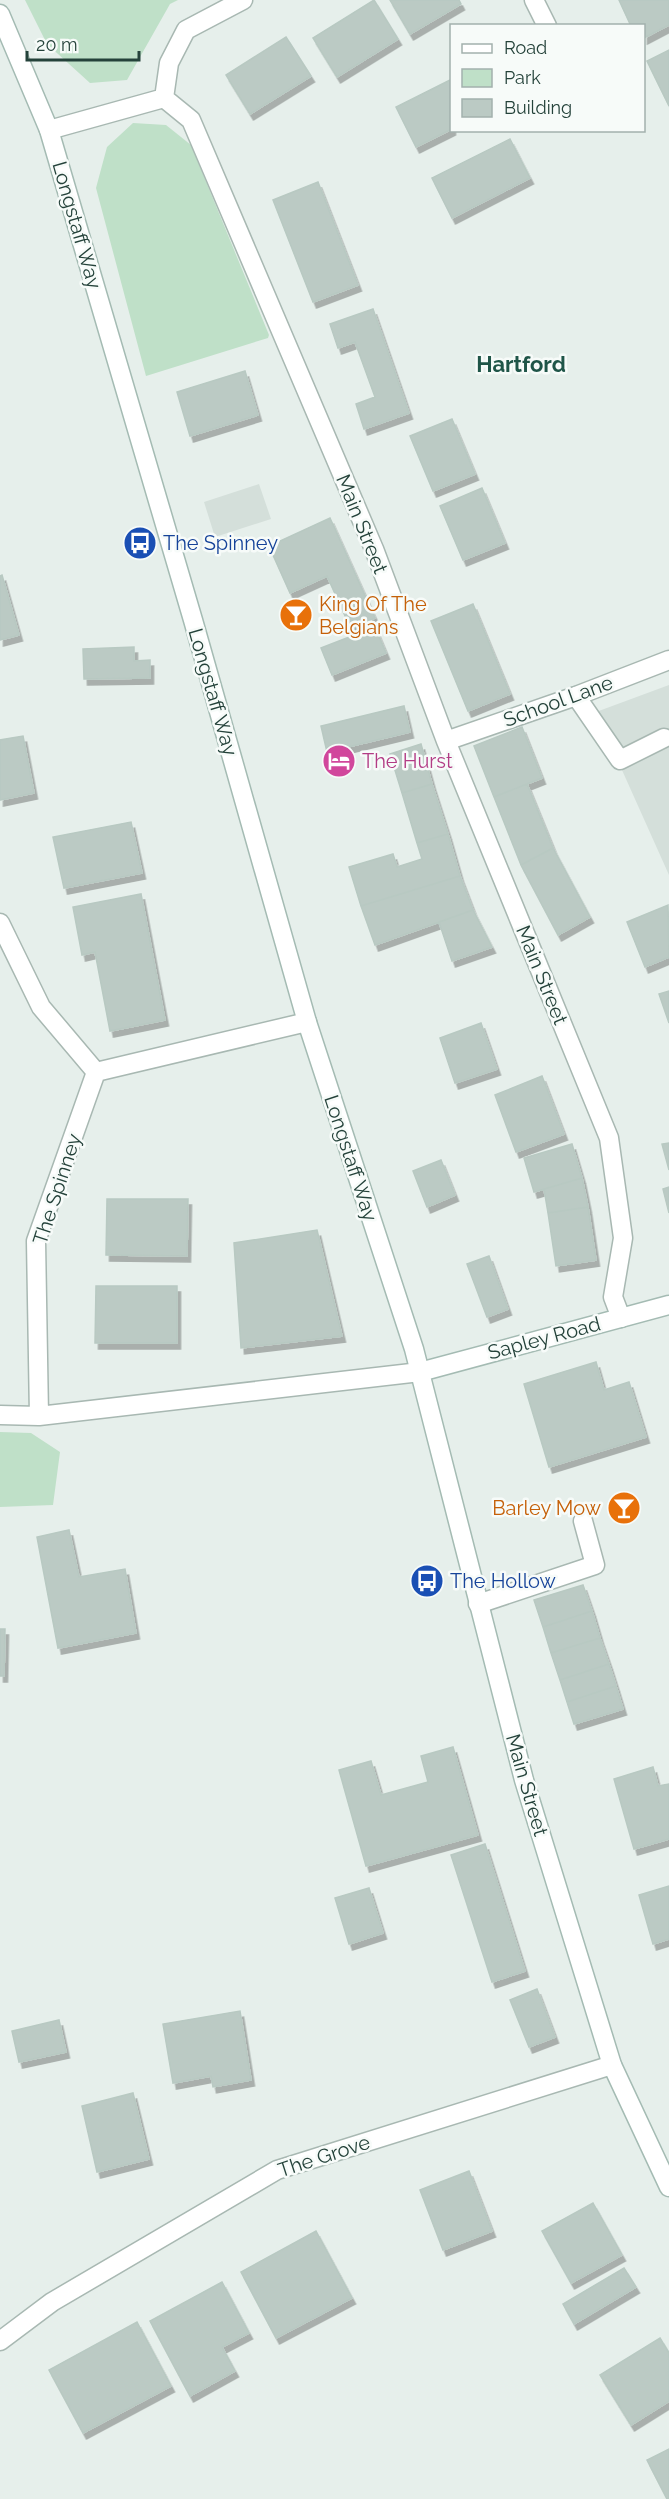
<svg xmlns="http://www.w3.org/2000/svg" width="669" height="2499" font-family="Raleway,sans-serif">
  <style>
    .built { fill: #d4dfda }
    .green { fill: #bfe0c8 }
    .building { fill: #bbcac4; stroke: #b8c9c2; stroke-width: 1.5; filter: url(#shadow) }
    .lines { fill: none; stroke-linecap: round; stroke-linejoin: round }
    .lane-casing { stroke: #a8b8b2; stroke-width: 21 }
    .street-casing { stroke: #a8b8b2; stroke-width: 21 }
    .secondary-casing { stroke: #a4bbb3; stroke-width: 21 }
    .lane { stroke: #fff; stroke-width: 18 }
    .street { stroke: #fff; stroke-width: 18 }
    .secondary { stroke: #fff; stroke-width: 18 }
    .labels { text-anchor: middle; stroke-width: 5; stroke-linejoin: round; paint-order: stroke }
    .street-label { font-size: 20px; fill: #24423a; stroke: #f7fbf9 }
    .transit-label { font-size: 20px; fill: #164399; stroke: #f7fbf9; text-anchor: start }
    .food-label { font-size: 20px; fill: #c56008; stroke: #f7fbf9; text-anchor: start }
    .hotel-label { font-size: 20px; fill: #b23c85; stroke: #f7fbf9; text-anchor: start }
    .quarter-label { font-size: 22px; font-weight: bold; fill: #1f5548; stroke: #f7fbf9 }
  </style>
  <defs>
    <filter id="shadow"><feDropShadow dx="3.5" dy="6" stdDeviation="0" flood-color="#0004"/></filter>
  </defs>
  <rect width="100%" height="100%" fill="#e6efeb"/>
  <path class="built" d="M259,484L271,519L215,537L204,502Z
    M669,685V875L596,712Z"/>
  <path class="green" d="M25,0H178L170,4L127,80L90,83L47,44Z
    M133,123L166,125L191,145L269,335L268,338L146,376L96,188L107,147Z
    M0,1432L31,1433L60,1452L53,1505L0,1507Z"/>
  <path class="building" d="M374,0L398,39L337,77L313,38Z
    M390,0H459L461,4L410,34Z
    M619,0H669V25L644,38V26H631Z
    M286,37L311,76L250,114L226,75Z
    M669,50V106L647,61Z
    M452,79V129L416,147L396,107Z
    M510,139L530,178L452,218L432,178Z
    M318,182L358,285L313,302L273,200Z
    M373,309L409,413L364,429L356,404L375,397L355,342L338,348L330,324Z
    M245,371L258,415L190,436L177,392Z
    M452,419L475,474L433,491L410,436Z
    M482,488L505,543L463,560L440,506Z
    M330,518L375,618L351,629L327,576L290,593L269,546Z
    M2,575L19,635L0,640V576Z
    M473,604L510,694L468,711L431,621Z
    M375,627L386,653L332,675L321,648Z
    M134,647V661L150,660V678L84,679L83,649Z
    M404,706L410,732L327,752L321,726Z
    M522,727L542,778L494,797L474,746Z
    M23,736L34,793L0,800V740Z
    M421,744L432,784L402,793L390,754Z
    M432,784L448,834L417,843L402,793Z
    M527,784L553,848L521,865L494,797Z
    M131,822L142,873L64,888L53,837Z
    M448,834L460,876L361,906L349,867L393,854L397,867L422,859L417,843Z
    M553,848L590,917L558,935L521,865Z
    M460,876L473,910L375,945L361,906Z
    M141,894L165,1020L110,1031L95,952L82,955L73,907Z
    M668,905L669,957L645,967L627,922Z
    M473,910L492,947L452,961L439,922Z
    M669,991V1023L659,994Z
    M481,1023L497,1069L455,1083L440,1038Z
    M542,1076L564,1134L516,1152L495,1095Z
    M669,1143V1170L662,1144Z
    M572,1144L582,1178L534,1192L524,1158Z
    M441,1160L455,1195L427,1207L413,1171Z
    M582,1178L588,1207L548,1213L544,1189Z
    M669,1187V1213L663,1189Z
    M107,1199H188L187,1256L106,1255Z
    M588,1207L596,1260L556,1266L548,1213Z
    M317,1230L342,1336L241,1348L234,1243Z
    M489,1256L508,1309L487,1317L467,1264Z
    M96,1286H177V1343H95Z
    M596,1362L604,1390L629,1382L646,1437L549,1467L524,1384Z
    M69,1530L79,1577L125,1569L136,1633L58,1648L37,1537Z
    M583,1585L592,1611L543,1627L534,1600Z
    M592,1611L600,1638L551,1653L543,1627Z
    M0,1629H5L4,1676H0Z
    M600,1638L609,1664L560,1680L551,1653Z
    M609,1664L616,1686L567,1702L560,1680Z
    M616,1686L623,1709L574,1724L567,1702Z
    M453,1747L478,1835L366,1866L339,1770L371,1761L381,1795L428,1782L421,1756Z
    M653,1767L658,1786L669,1784V1839L634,1849L614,1779Z
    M485,1844L525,1971L492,1982L451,1855Z
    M669,1886V1939L653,1944L639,1895Z
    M369,1888L383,1933L349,1944L335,1898Z
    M537,1989L555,2037L529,2047L510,2000Z
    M240,2011L251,2080L213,2087L211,2076L173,2083L163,2024Z
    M59,2020L66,2052L19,2062L12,2031Z
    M133,2093L149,2159L97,2172L82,2106Z
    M469,2171L492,2231L443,2250L420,2190Z
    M593,2203L622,2255L571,2283L542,2231Z
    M316,2231L352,2298L276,2338L241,2272Z
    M624,2268L636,2287L574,2324L563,2304Z
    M222,2282L249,2333L222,2347L235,2371L190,2396L150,2321Z
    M137,2322L171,2386L83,2433L49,2370Z
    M660,2338L669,2353V2401L631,2425L600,2375Z
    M669,2449V2499H667L647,2460Z"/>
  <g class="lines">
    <g class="lane-casing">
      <path id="lane" d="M576,696L620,760L664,738
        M478,1604L595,1565L583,1521"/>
    </g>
    <g class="street-casing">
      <path id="street" d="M534,0L547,26
        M164,98L169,63L186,30L243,0
        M49,130L164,98L191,120L374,549L446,741L609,1138L623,1238L613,1297L621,1318
        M446,741L576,696L669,660
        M0,923L41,1007L96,1072
        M0,1415L39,1416L420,1372
        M39,1416L36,1241L96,1072L307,1022
        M0,2341L52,2302L277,2170L612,2065"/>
    </g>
    <g class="secondary-casing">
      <path id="secondary" d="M0,14L49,130L193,620L307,1022L414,1349L524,1780L612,2065L669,2187
        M420,1372L669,1305"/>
    </g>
    <use href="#lane" class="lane"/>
    <use href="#street" class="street"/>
    <use href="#secondary" class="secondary"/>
  </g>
  <defs>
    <g id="bus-disc" transform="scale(1.725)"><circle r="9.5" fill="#1a4fb4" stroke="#f7fbf9"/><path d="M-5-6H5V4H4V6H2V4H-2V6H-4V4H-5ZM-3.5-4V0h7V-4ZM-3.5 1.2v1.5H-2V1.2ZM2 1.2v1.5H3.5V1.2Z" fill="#fff"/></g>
    <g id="bar-disc" transform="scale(1.725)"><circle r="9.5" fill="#e8710a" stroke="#f7fbf9"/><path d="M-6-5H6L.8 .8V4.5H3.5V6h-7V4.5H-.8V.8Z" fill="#fff"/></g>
    <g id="hotel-disc" transform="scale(1.725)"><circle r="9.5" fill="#d1479c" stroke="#f7fbf9"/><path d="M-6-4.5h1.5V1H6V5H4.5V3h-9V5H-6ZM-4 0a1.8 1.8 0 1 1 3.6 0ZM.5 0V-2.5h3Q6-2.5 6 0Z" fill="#fff"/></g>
  </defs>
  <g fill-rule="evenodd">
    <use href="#bus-disc" x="140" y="543"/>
    <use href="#bar-disc" x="296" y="615"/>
    <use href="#hotel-disc" x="339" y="761"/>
    <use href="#bar-disc" x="624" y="1508"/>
    <use href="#bus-disc" x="427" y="1581"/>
  </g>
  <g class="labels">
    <g class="street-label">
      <text transform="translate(77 225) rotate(74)" y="7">Longstaff Way</text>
      <text transform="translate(362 524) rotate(68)" y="7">Main Street</text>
      <text transform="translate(213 692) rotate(74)" y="7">Longstaff Way</text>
      <text transform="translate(558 701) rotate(-20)" y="7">School Lane</text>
      <text transform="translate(542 975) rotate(68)" y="7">Main Street</text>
      <text transform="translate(351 1158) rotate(72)" y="7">Longstaff Way</text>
      <text transform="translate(57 1189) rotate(-72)" y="7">The Spinney</text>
      <text transform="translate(544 1338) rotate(-15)" y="7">Sapley Road</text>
      <text transform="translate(527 1785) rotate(74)" y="7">Main Street</text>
      <text transform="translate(324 2156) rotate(-18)" y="7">The Grove</text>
    </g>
    <g class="transit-label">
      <text x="163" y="550">The Spinney</text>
      <text x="450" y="1588">The Hollow</text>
    </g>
    <g class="food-label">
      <text x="319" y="611">King Of The<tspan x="319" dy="23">Belgians</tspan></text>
      <text x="601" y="1515" text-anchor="end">Barley Mow</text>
    </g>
    <g class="hotel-label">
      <text x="362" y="768">The Hurst</text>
    </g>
    <g class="quarter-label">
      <text x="521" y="372">Hartford</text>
    </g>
  </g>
  <rect x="450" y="24" width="195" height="108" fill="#f7fbf9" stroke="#a3b1ad" stroke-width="1.5"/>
  <rect x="462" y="44" width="30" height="9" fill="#ffffff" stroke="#a3b1ad" stroke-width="1.5"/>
  <text x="504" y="54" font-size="18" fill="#24423a">Road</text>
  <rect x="462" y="69" width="30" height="18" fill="#bfe0c8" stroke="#a3b1ad" stroke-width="1.5"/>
  <text x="504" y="84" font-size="18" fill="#24423a">Park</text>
  <rect x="462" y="99" width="30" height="18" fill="#bbcac4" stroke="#a3b1ad" stroke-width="1.5"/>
  <text x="504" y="114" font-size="18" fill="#24423a">Building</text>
  <path d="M27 51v9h112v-9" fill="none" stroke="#24423a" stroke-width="3"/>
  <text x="36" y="51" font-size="18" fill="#24423a" stroke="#f7fbf9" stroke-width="4.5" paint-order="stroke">20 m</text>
</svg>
